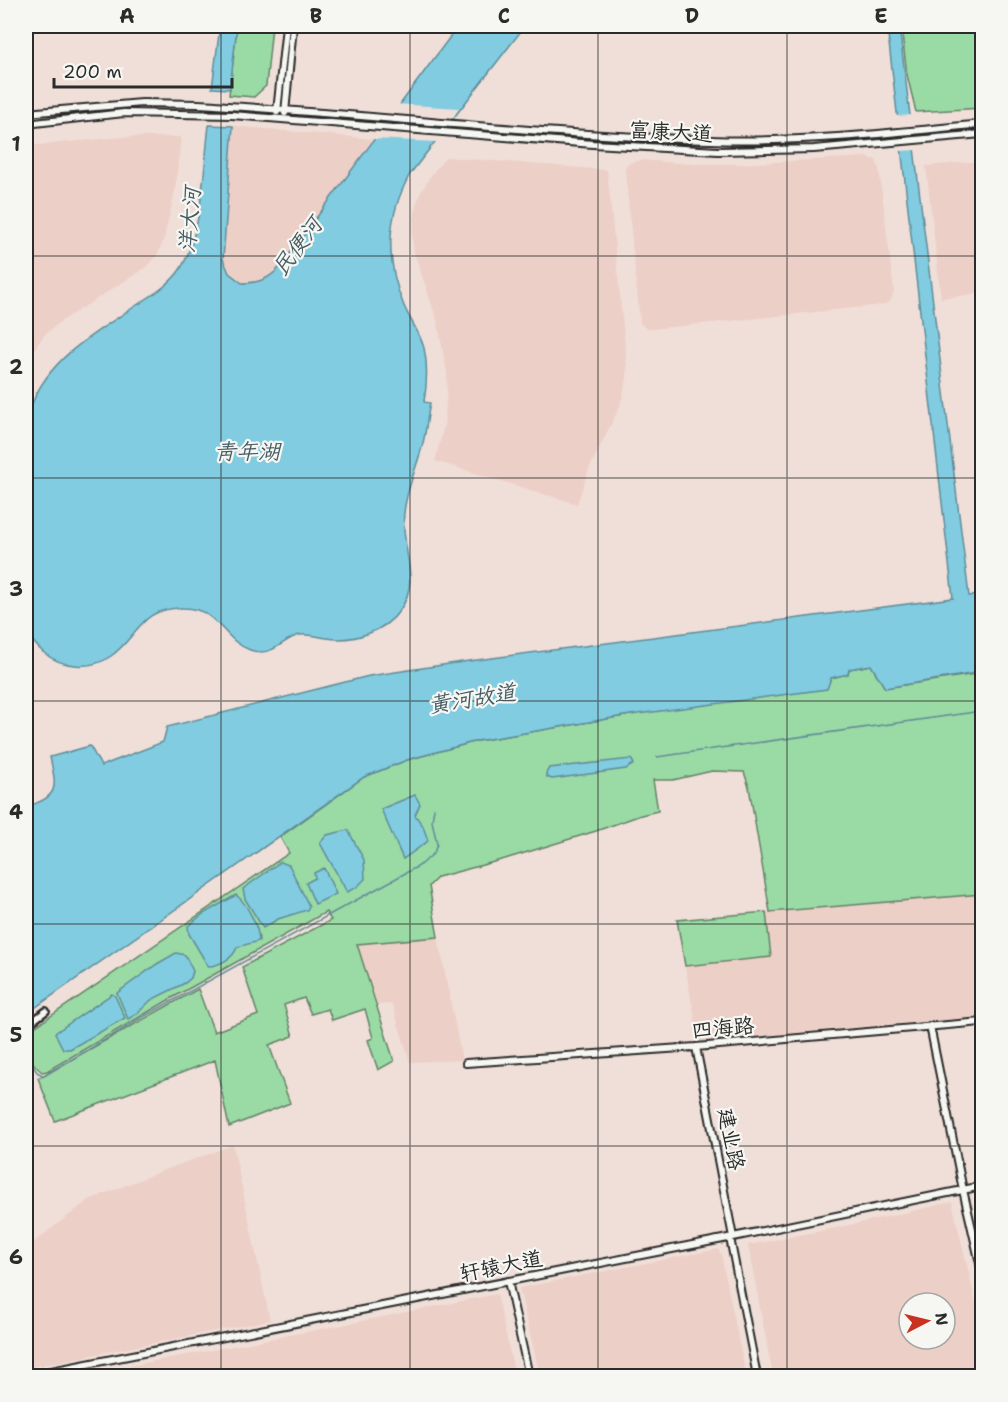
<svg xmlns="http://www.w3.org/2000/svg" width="1008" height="1402" font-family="'Shantell Sans','LXGW WenKai TC',sans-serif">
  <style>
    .built { fill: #eccfc6; fill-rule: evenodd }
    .green { fill: #9adaa4; stroke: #628268; stroke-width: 1.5 }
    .water { fill: #81cce1; stroke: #5f8c98; stroke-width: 1.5 }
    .pier { fill: #f0dfd8 }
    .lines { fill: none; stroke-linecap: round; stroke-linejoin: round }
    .stream { stroke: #5f8c98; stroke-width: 1.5 }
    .minor-casing { stroke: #2b2b2b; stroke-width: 10 }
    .tertiary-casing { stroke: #2b2b2b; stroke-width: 10 }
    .minor { stroke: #f6f6f2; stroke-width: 5 }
    .tertiary { stroke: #f6f6f2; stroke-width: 6 }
    .grid { fill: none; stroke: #2b2b2b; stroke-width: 1.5; stroke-opacity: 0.55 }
    .labels { text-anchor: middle; stroke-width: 4.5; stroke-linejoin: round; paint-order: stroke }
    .street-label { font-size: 21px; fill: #2b2b2b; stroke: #f6f6f2 }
    .water-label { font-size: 22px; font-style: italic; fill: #455b62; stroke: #f6f6f2 }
    .neatline { fill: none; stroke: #2b2b2b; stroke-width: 2 }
    .grid-label { font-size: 20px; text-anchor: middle; font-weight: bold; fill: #2b2b2b }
  </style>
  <rect width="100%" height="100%" fill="#f0dfd8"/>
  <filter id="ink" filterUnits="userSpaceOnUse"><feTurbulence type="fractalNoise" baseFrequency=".0167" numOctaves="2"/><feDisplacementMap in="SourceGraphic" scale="12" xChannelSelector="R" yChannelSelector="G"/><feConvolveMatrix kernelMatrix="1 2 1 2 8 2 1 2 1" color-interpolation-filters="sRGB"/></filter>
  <g filter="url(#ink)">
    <path class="built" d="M233,126L373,139L280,267L272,276L253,283H243L229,273L223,259Z
      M123,137H181L175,191L163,242L157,255L145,268L60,322L44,335L26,362V146Z
      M446,157L607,170L627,365V379L620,406L590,467L577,504L435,461L444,426L447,391V373L437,320L414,252L412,237L416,205L421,192L432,174Z
      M866,157L876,160L879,169L894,291L890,302L883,305L652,329H647L640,323L625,169L629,163L641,160L692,164H740Z
      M982,161V293L941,298L926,166Z
      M982,894V1019L916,1022L699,1041L685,966L771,957L766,912Z
      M438,937L462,1060L410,1062L392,1004L378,1005L357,944Z
      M233,1145L270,1320L26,1368V1248L89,1200L159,1172Z
      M952,1202L982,1328V1376H773L748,1245L855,1224ZM909,1303H945V1339H909Z
      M718,1249L721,1254L746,1376H540L519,1288Z
      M497,1294L515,1376H77L342,1325Z"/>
    <path class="green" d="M237,26H272L266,86L254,97L229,95Z
      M901,26H982V108L916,112L907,75Z
      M871,665L885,688L982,673V894L770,912L749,787L744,772L712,771L673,780H653L658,811L641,815L596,831L505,859L438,877L429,886L438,937L357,944L394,1061L378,1070L368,1040L373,1038L365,1009L332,1020L328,1009L311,1014L304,998L284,1005L293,1036L269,1045L290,1103L229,1127L215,1060L55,1121L38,1078L198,989L214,1032L258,1015L242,967L331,920L326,912L172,998L47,1071L42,1072C28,1061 26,1049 26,1033L289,853L280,837L364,777L407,760L477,741L630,715L831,678L848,674L849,669Z
      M766,912L771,957L685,966L677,920Z"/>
    <path class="water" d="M220,26H237L230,89L212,88Z
      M458,26H525L410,174C386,218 385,260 404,306C410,320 420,333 424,348C428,366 427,384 424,402L430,403C427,418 426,433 422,447C416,469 406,491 404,513C400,547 422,579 400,610C385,632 353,642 327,638C318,637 310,634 300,635C281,639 274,658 250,650C223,641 218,608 184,608C140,607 139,636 111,656C92,670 61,668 43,652C37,647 31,639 26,632C26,586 26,541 26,495C26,465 22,433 32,404C50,356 100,330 140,303C154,294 169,285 179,271C202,238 204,166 209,125L233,126L223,259L229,273L242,283C259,283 269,279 280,267Z
      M887,26H899L969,596L982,595V672L885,688L871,665L849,669L848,674L831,678L827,689L630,715L477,741L407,760L364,777L26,1014V807C59,796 57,789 50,757L90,746L101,766L163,742L167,727L369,676L469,661L953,598Z
      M631,759L634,764L626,769L552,779L547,777L546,773L549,768Z
      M415,795L420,804L415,815L423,826L428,841L403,859L381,809Z
      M348,830L364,860L365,879L357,887L347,892L320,843L327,835Z
      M280,862L289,865L309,906L307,910L278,919L263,928L245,899L243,889Z
      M324,868L336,894L315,904L306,883L315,878L314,873Z
      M236,895C247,903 259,928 259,941L237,947C234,958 219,966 208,966L189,934L188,926L203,914Z
      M176,953L185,955L193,971L191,978L185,983L151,1000L137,1014L128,1019L117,993L157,964Z
      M112,994L115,996L125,1018L70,1049H63L55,1033Z"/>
    <path class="pier" d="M395,104L459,108L438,142L373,139Z
      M913,115L917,150L899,151L895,116Z"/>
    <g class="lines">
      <path class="stream" d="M657,757L982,711
        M26,1055L37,1072L44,1076L49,1073L143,1017L422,864L434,853L437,844L432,821L434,808"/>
      <g class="minor-casing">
        <path id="minor" d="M26,1026L46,1011"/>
      </g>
      <g class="tertiary-casing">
        <path id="tertiary" d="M277,112L286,26
          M26,113L142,103L198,104C369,114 539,135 710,140C801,143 892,133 982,124
          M285,113L293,26
          M26,124L124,113L232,115L593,144L718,151L814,149L982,134
          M930,1026L963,1190L982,1272
          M696,1047L733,1237
          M466,1063L696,1047L982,1022
          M730,1238L757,1376
          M508,1281L529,1376
          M26,1376L733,1237L982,1186"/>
      </g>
      <use href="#minor" class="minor"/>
      <use href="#tertiary" class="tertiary"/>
    </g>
  </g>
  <path class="grid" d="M221,26V1376M410,26V1376M598,26V1376M787,26V1376M26,256H982M26,478H982M26,701H982M26,924H982M26,1146H982"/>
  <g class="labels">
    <g class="street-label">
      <text transform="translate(671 132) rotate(3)" y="7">富康大道</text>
      <text transform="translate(723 1028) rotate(-5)" y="7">四海路</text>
      <text transform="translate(731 1139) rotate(79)" y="7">建业路</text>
      <text transform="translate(501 1266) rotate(-11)" y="7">轩辕大道</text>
    </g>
    <g class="water-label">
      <text transform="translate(189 220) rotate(-85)" y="8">洋大河</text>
      <text transform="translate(297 246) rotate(-53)" y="8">民便河</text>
      <text x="247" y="459">青年湖</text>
      <text transform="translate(472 698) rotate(-9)" y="8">黄河故道</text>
    </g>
  </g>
  <rect width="1008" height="1402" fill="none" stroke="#f6f6f2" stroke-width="66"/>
  <g transform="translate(927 1321) rotate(83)"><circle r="28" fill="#f6f6f2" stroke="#a5a5a2" stroke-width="1.5"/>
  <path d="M0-4.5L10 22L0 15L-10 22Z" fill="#c8321e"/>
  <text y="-9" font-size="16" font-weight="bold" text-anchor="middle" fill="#2b2b2b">N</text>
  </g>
  <path d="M54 78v9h178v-9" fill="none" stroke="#2b2b2b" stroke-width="3"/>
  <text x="63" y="78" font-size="18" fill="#2b2b2b" stroke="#f6f6f2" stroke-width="4.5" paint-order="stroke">200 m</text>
  <rect x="33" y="33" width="942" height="1336" class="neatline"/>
  <g class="grid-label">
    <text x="127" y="23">A</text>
    <text x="316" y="23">B</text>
    <text x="504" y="23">C</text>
    <text x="692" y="23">D</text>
    <text x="881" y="23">E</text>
    <text x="16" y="151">1</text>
    <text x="16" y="374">2</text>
    <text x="16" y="596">3</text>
    <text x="16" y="819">4</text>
    <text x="16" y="1042">5</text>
    <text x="16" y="1264">6</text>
  </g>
</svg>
